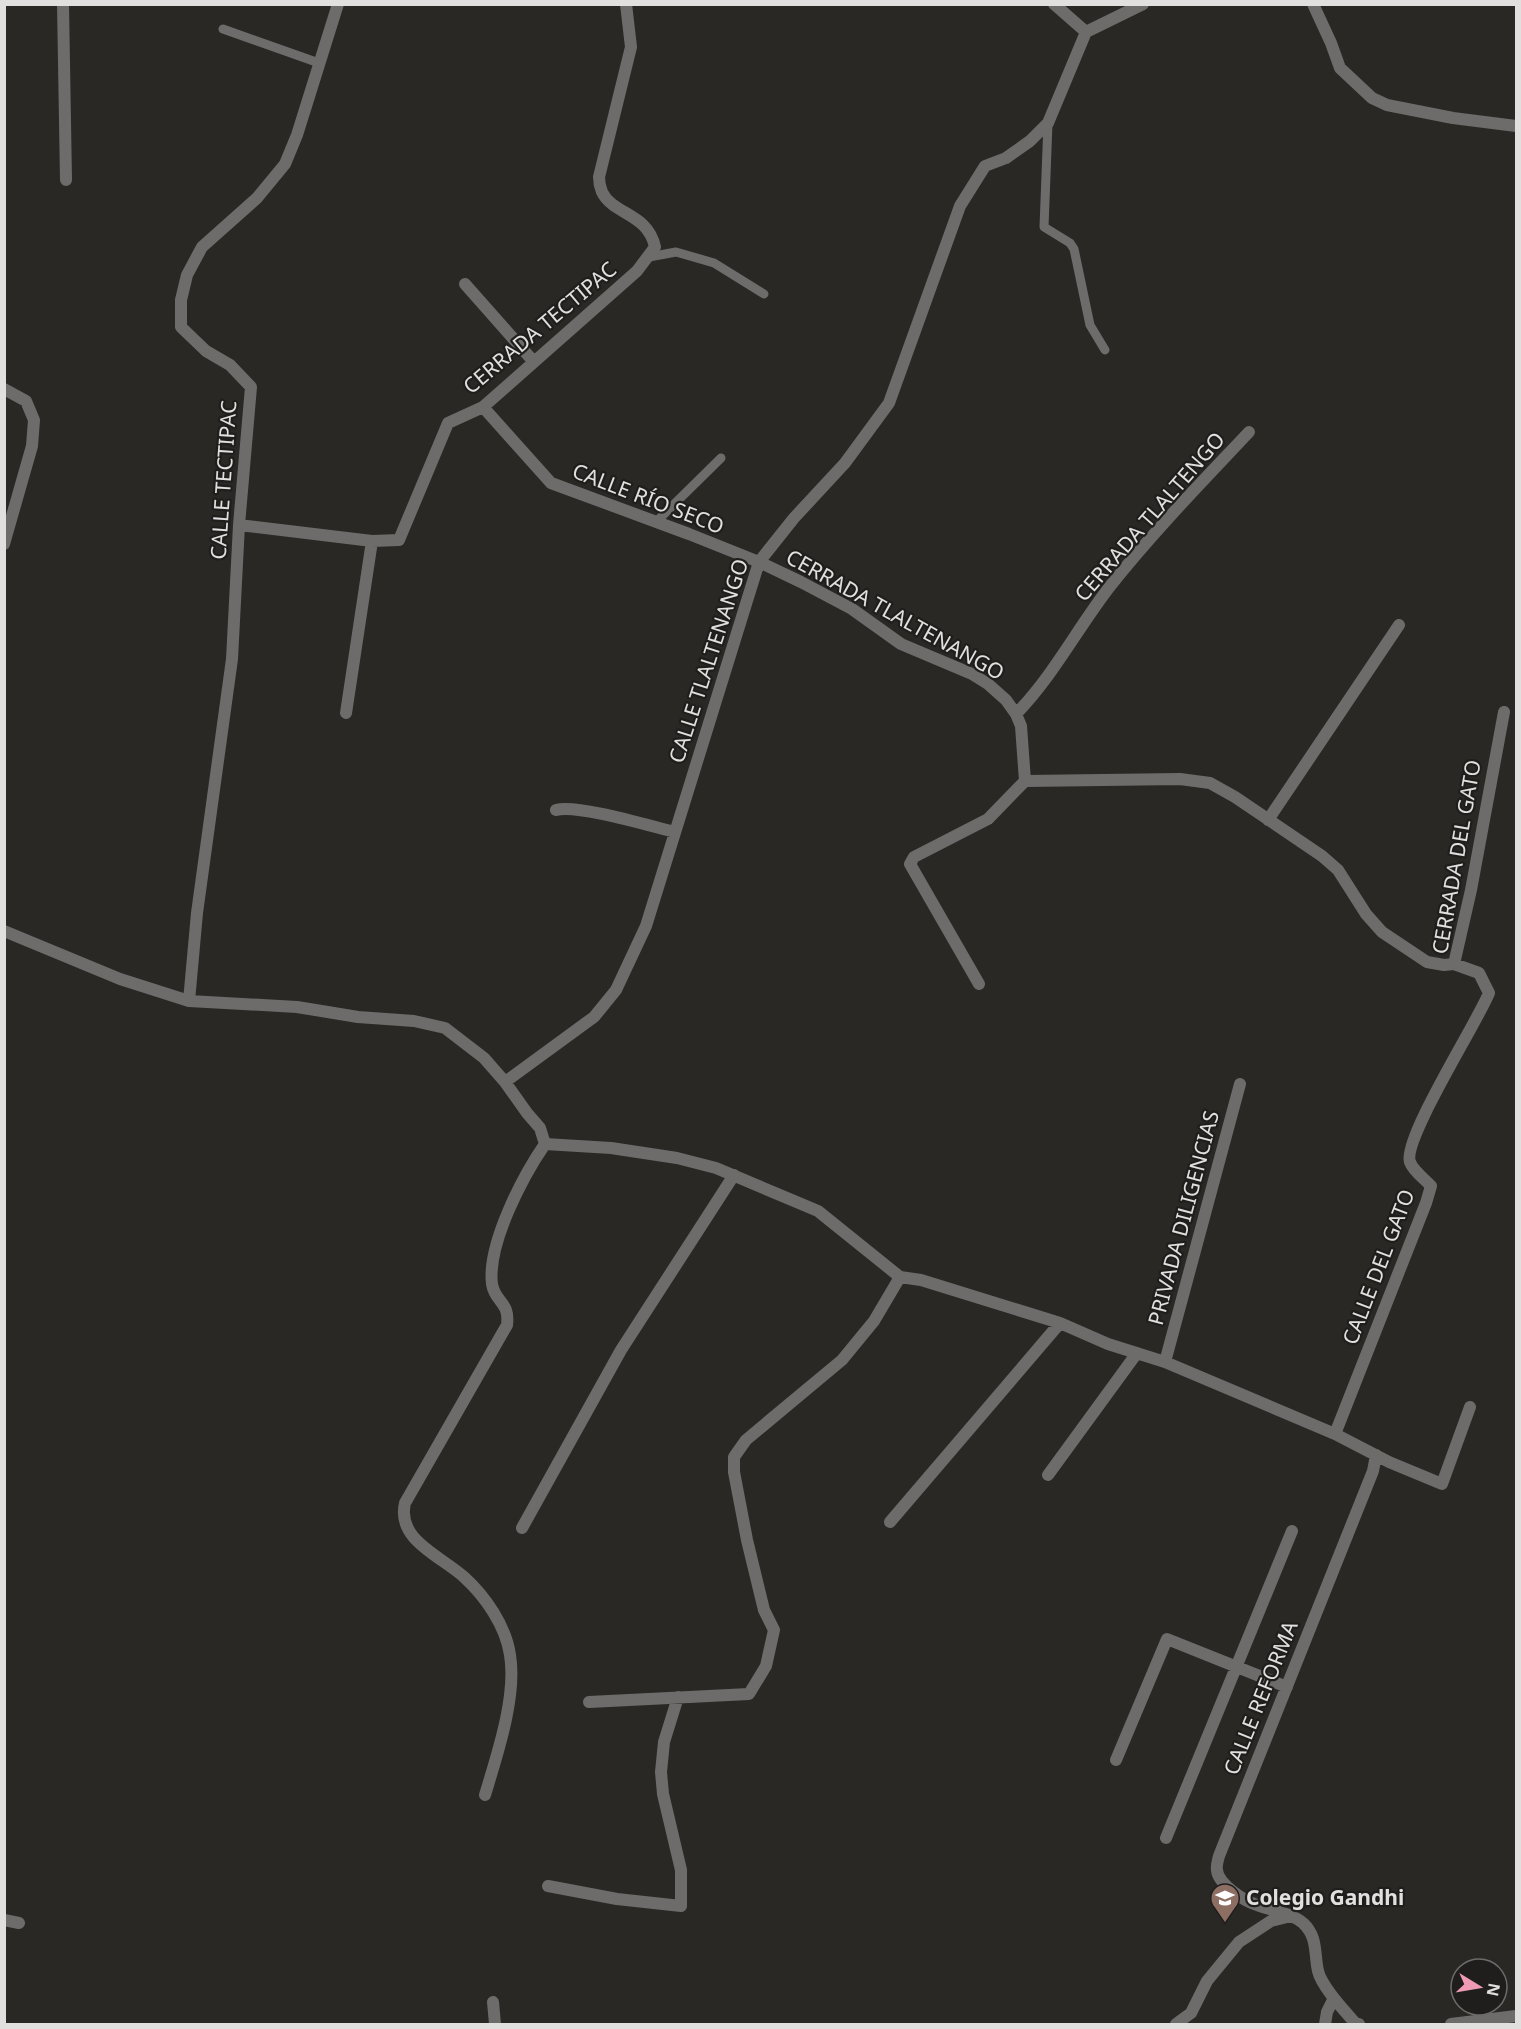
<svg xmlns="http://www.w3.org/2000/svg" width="1521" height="2029" font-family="'Noto Sans',sans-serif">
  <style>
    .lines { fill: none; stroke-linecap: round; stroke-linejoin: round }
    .lane { stroke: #6d6c6b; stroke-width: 9 }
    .street { stroke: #6d6c6b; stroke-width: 12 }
    .labels { text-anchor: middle; stroke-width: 4.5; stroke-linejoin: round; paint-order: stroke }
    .street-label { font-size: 21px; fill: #e1e0de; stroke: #201e1c }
    .poi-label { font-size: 21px; font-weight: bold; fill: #e1e0de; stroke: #201e1c; text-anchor: start }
  </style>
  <rect width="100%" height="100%" fill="#2a2825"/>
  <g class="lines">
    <path class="lane" d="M223,29L319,63
      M1048,123L1044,227L1070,243L1074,249L1090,325L1105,350
      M649,257L676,252L714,263L764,294
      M656,522L721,458"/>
    <path class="street" d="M63,4L66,180
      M1054,4L1086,32
      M1313,4L1331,43L1340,68L1372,98L1387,105L1453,118L1516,126
      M465,284L534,362
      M4,389L26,401L34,420L32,446L4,544
      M483,407L551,483L689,534L759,562L801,582L852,609L901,644L972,674L988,684L1006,700L1016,714L1021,726L1025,781L1180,779L1210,783L1235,797L1322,856L1338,870L1366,914L1382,932L1427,962L1444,965L1454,964
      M239,525L372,541L399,540L448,423L483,407L637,271L655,247C648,213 613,215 602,192C600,187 599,182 599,177L631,47L626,4
      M346,713L372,541
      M1016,714C1054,675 1078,627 1111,585C1154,531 1202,482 1249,432
      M556,810C577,804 650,826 675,832
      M1268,820L1399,625
      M4,931L120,979L189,1001L297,1007L358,1017L414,1021L445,1028L484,1058L505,1082L527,1113L540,1128L545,1144
      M979,984L910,864L914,857L988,819L1025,781
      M189,1001L197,913L232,659L239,525L251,387L230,365L206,351L181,327V300L187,275L202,247L257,198L285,164L297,135L338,4
      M505,1082L594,1017L616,990L646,926L759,562L794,518L845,463L889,403L960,206L985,166L1006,158L1030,141L1048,123L1086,32L1143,4
      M545,1144L611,1148L677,1158L716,1168L818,1211L900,1277L921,1280L1060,1323L1108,1344L1165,1362L1335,1434L1389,1462L1442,1484L1470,1407
      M1165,1362L1240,1084
      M1335,1434L1426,1203L1431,1186C1425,1179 1413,1171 1410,1162C1402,1140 1477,1023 1489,993L1479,973L1454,964L1471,890L1504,712
      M1048,1475L1137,1353
      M890,1522L1060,1323
      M522,1528L621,1350L734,1175
      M589,1702L749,1694L766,1666L774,1630L764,1610L747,1540L734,1472V1457L746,1440L842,1360L874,1321L900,1277
      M1116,1760L1167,1639L1287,1687
      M485,1795C497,1755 517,1696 510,1655C506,1626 485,1596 464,1577C441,1556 396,1540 405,1503L507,1325C510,1301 495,1303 492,1284C487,1244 523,1176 545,1144
      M1166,1838L1292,1531
      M548,1886L617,1899L681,1906V1870L663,1794L661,1772L664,1742L678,1697
      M4,1920L19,1923
      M493,2002L495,2024
      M1176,2024L1191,2013L1207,1981L1239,1942L1271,1921L1291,1916
      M1325,2024L1327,2012L1334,1998
      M1359,2024L1355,2023C1344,2010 1322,1987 1318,1971C1314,1953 1318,1937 1303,1923C1290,1912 1272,1911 1257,1905C1244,1901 1218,1884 1217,1870C1216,1866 1218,1860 1219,1856L1373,1471L1376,1455
      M1451,2024L1516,2016"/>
  </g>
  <defs>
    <g id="school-pin" transform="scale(1.5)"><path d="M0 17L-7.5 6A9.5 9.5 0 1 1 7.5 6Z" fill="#8d6e63" stroke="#201e1c"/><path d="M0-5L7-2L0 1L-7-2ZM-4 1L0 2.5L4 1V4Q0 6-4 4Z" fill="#fff"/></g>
  </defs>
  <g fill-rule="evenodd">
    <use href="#school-pin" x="1225" y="1898"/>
  </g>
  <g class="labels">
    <g class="street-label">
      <text transform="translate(540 328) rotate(-40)" y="7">CERRADA TECTIPAC</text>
      <text transform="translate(224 480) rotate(-86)" y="7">CALLE TECTIPAC</text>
      <text transform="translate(648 499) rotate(21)" y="7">CALLE RÍO SECO</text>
      <text transform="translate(1150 517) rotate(-49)" y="7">CERRADA TLALTENGO</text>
      <text transform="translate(895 615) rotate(29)" y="7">CERRADA TLALTENANGO</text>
      <text transform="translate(709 661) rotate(-72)" y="7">CALLE TLALTENANGO</text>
      <text transform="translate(1457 857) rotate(-80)" y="7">CERRADA DEL GATO</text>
      <text transform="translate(1184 1218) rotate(-75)" y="7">PRIVADA DILIGENCIAS</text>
      <text transform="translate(1379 1267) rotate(-69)" y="7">CALLE DEL GATO</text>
      <text transform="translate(1261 1698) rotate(-68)" y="7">CALLE REFORMA</text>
    </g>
    <g class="poi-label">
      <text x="1246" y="1905">Colegio Gandhi</text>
    </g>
  </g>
  <rect width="1521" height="2029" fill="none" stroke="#e1e0de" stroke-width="12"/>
  <g transform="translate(1479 1987) rotate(101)"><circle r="28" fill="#201e1c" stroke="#6d6c6a" stroke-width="1.5"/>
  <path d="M0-4.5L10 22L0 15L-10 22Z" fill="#ef9ab7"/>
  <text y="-9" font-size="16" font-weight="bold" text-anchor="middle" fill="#e1e0de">N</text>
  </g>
</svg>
